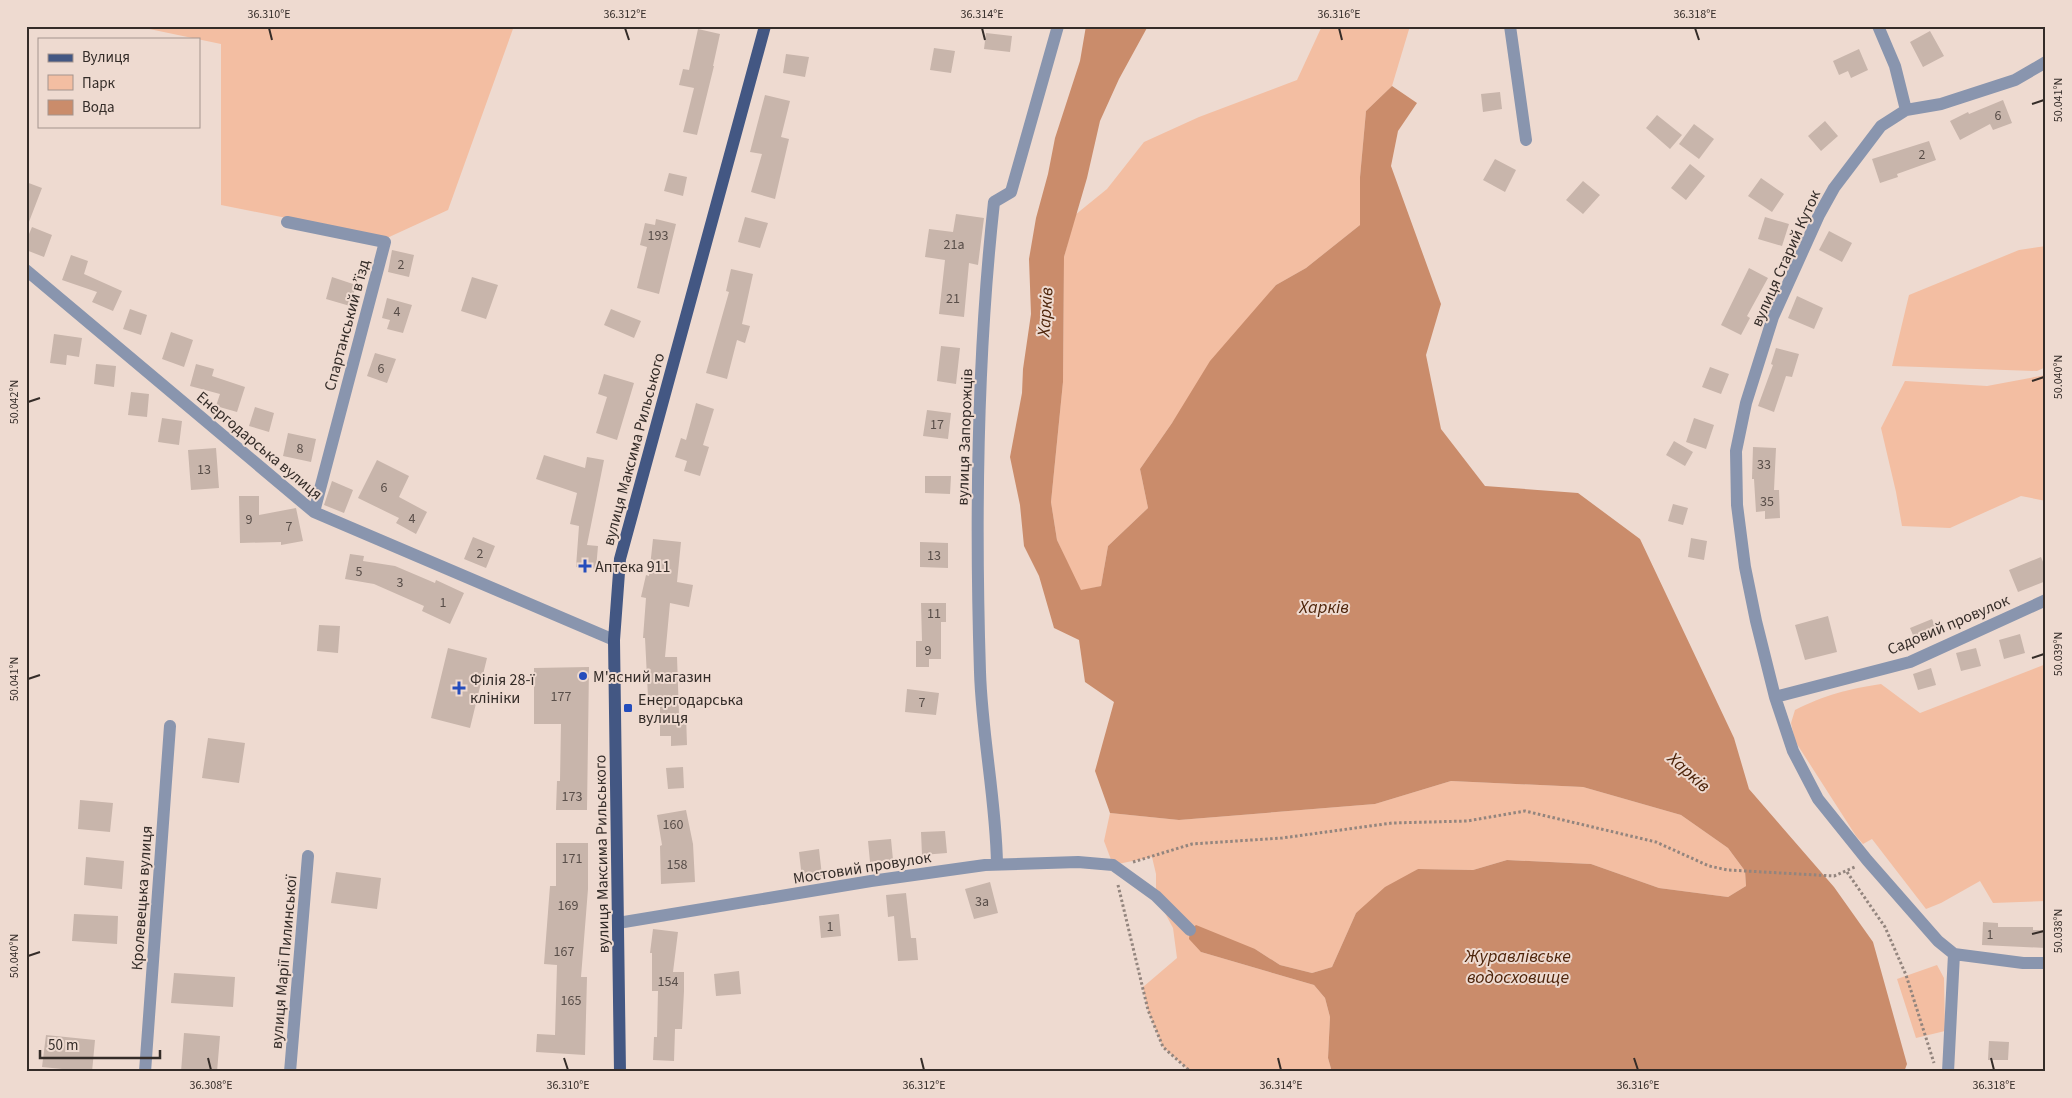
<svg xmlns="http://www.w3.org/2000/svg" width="2072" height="1098" font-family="'Source Sans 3',sans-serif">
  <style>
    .green { fill: #f3bea2 }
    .water { fill: #ca8c6b }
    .building { fill: #c8b5ab }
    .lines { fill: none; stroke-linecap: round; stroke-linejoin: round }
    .path { stroke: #93857e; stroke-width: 3; stroke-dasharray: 2.5 2.5; stroke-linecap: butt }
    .minor { stroke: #8995ae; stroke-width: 12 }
    .major { stroke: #435783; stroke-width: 12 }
    .ticks { fill: none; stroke: #342c28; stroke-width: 2 }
    .poi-dot { fill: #254dbc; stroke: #eedad0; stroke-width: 2 }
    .labels { text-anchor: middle; stroke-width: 4; stroke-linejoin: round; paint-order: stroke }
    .number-label { font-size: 14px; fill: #594e49 }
    .street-label { font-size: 16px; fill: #342c28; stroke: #eedad0 }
    .poi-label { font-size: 16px; fill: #342c28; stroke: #eedad0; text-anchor: start }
    .water-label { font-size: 18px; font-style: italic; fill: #4d240a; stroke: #eedad0 }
    .neatline { fill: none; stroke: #342c28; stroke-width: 2 }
    .ticks-label { font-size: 12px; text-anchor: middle; fill: #342c28 }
  </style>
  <rect width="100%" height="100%" fill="#eedad0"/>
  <path class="green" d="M135,26H514L448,210L387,238L221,205V44Z
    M1322,26H1410L1392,86L1366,111L1360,177V225L1306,268L1276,285L1172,423L1140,469L1148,508L1108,546L1101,586L1080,591L1057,540L1051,502L1063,382L1064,257L1075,215L1107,189L1144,142L1199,117L1297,80Z
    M2046,246V367L2037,371L1892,366L1909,295L2019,250Z
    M2046,375V501L2021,496L1950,528L1902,526L1896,492L1881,428L1905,381L1987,386Z
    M2046,664V901L1993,903L1980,881L1941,903L1926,909L1872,839L1863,844L1856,836L1795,741L1791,723L1795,710C1825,695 1848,689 1881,684L1920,713Z
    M1451,781L1583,787L1681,815L1728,848L1745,871L1746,886L1728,897L1659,888L1591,864L1507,860L1473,870L1418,869L1356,913L1332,967L1312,973L1280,965L1255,949L1201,952L1314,985L1325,998L1330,1017L1328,1058L1332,1072H1191L1163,1047L1148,1010L1143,987L1177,958L1173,928L1156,896V874L1152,857L1113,865L1104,841L1110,813L1179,820L1375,804Z
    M1937,965L1944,978L1945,1031L1916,1038L1897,979Z"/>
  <path class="water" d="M1086,26H1148L1119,79L1100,121L1087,178L1064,257L1063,382L1051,502L1057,540L1081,590L1101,586L1108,546L1148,508L1140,469L1172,423L1210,361L1276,285L1306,268L1360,225V177L1366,111L1392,86L1417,103L1398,131L1391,166L1441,304L1426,355L1441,429L1485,486L1578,493L1640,539L1734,738L1749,789L1834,887L1873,942L1907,1064L1904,1072H1332L1328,1058L1330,1017L1325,998L1314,985L1201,952L1189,939L1190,930L1196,925L1255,949L1280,965L1312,973L1332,967L1356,913L1385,887L1418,869L1473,870L1507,860L1591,864L1659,888L1728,897L1746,886L1745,871L1728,848L1681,815L1583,787L1451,781L1375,804L1179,820L1110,813L1095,771L1114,702L1085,682L1079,640L1054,628L1039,576L1024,546L1020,505L1010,457L1022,393L1023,369L1031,314L1029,259L1036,218L1048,174L1055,138L1080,61Z"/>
  <path class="building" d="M698,29L720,34L713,66H714L697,135L683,132L694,88L679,85L683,69L689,70Z
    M1930,31L1944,56L1923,67L1910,42Z
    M986,33L1012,36L1010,52L984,49Z
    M934,48L955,51L951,73L930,70Z
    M1859,49L1868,70L1851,78L1848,71L1839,75L1833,61Z
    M786,54L809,57L805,77L783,73Z
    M1500,92L1502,109L1483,112L1481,94Z
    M765,95L790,101L781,137L789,139L775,199L751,192L762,154L750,152Z
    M2003,100L2012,123L1993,130L1990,124L1960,140L1950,121L1968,112L1969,114Z
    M1657,115L1682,135L1670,149L1646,128Z
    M1825,121L1838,136L1821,151L1808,136Z
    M1694,124L1714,139L1699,159L1679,144Z
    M1929,141L1936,160L1897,174L1898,177L1880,183L1872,159Z
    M1495,159L1516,170L1505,192L1483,180Z
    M1690,164L1705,176L1686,200L1671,188Z
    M669,173L687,177L683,196L664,191Z
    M1761,178L1784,194L1772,212L1748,196Z
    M1583,181L1600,195L1583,214L1566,200Z
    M26,182L42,188L27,227H26Z
    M956,214L984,218L978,265L969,263L964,317L939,314L945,260L925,257L929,229L953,232Z
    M745,217L768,223L760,248L738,242Z
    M1765,217L1789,224L1782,246L1758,239Z
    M656,219L676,224L659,294L637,288L647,247L640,245L645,223L655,225Z
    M32,227L52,235L44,257L26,250V241Z
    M1829,231L1852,243L1842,262L1819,250Z
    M392,250L414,255L409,277L388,272Z
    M71,255L88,261L84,274L122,291L113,311L92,302L97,292L62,280Z
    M1749,268L1768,278L1747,316L1750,318L1741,335L1721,325Z
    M731,269L753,274L742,324L750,326L745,343L737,340L727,379L706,373L729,292L726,291Z
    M332,277L356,285L350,306L326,299Z
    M472,277L498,285L486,319L461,311Z
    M1797,296L1823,308L1814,329L1788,318Z
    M387,298L412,305L403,333L387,329L390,320L382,318Z
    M130,309L147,315L141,335L123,329Z
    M611,309L641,321L634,338L604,325Z
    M171,332L193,340L184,367L162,359Z
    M54,334L82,338L79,357L67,355L66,365L50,363Z
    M941,346L960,348L956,384L937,381Z
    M1776,348L1799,354L1792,377L1786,376L1774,412L1758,406L1773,365L1771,364Z
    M375,353L396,359L387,383L367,376Z
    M96,364L116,366L114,387L94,384Z
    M196,364L214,369L212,376L245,387L237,412L216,406L220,394L190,386Z
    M1710,367L1729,374L1721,394L1702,387Z
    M604,374L634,383L617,440L596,433L607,397L598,394Z
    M131,392L149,394L147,417L128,415Z
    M696,403L714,409L703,445L709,447L700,476L684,471L687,461L675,457L681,438L686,440Z
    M255,407L274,413L269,432L249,426Z
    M927,410L951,413L948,439L923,436Z
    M162,418L182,421L179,445L158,442Z
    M1694,418L1714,425L1706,449L1686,442Z
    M288,433L316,439L311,462L283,456Z
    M1674,441L1693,452L1685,466L1666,455Z
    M1753,447L1776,448L1774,490H1779L1780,518L1765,519V511L1756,512L1754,479H1752Z
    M216,448L219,488L191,490L188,450Z
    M544,455L585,468L587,457L604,460L587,545L598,546L596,569L576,567L579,526L570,524L577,493L536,479Z
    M377,460L409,476L399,497L427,512L416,534L396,523L399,518L358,498Z
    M925,476H951L950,494L925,493Z
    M332,481L353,490L344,513L324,505Z
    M239,496H259V515L296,508L303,541L281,545V542L240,543Z
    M1673,504L1688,508L1683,525L1668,521Z
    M473,537L495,546L486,568L464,559Z
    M1691,538L1707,541L1704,560L1688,557Z
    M653,539L681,542L677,582L693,585L689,607L670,603L665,657H677L679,714H686L687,745L671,746V736H660V696L648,697L645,638H643L646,598L641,597L646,575L649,576Z
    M920,542L948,543V568L920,567Z
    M350,554L364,556L363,561L395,566L435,583L436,580L464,593L450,624L422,611L424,606L374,584L345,579Z
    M2041,557L2046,569V581L2018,592L2009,570Z
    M921,603H946V622H941V659H929V667H916V641H922Z
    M1828,616L1837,652L1805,660L1795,625Z
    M1932,619L1938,633L1916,642L1910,628Z
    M319,625L340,626L338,653L317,651Z
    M2020,634L2025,653L2004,659L1999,640Z
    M448,648L487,658L470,728L431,718Z
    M1976,648L1981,666L1961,671L1956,653Z
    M589,667L587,810H556L557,781H560L561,724H534V668Z
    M1931,668L1936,685L1918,690L1913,674Z
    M907,689L939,693L936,715L905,712Z
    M208,738L245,743L239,783L202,778Z
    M683,767L684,788L668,789L666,768Z
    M80,800L113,803L110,832L78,829Z
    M686,810L693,844L695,882L661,884L660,846L662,845L657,815Z
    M945,831L947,853L922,855L921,832Z
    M891,839L893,860L870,862L868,841Z
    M556,843H588V889L581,977H587L585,1055L536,1052L537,1034L555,1035L557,965L544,964L550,886H556Z
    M819,849L822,876L802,878L799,852Z
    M86,857L124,861L122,889L84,885Z
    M336,872L381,878L377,909L331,903Z
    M990,882L998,913L974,919L965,889Z
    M906,893L911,938H916L918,960L898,961L894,916L888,917L886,895Z
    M74,914L118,916L117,944L72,941Z
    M839,914L841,936L821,938L819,916Z
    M1983,922L1998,923V927H2033V930H2046V948L1982,945Z
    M653,929L678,932L673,972H684V991L682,1029H675L674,1061L653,1060L654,1037H657L658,991H652V953H650Z
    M739,971L741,994L716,996L714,974Z
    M174,973L235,977L233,1007L171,1003Z
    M184,1033L220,1036L217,1072H181Z
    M46,1035L95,1040L92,1072L42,1067Z
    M1989,1041L2009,1042L2008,1060H1988Z"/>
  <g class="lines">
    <path class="path" d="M1133,862L1192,844L1282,838L1392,823L1467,821L1525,811L1656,842L1709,866L1728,870L1834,876L1855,867
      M1847,872L1885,927L1906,975L1934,1063
      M1118,885L1148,1010L1163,1047L1191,1072"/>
    <path class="minor" d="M1510,26L1526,140
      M1878,26L1895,66L1906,110
      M287,222L385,242L314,512
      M26,270L314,512L614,640
      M1775,697L1910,662L2046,600
      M997,864C996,800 982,736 980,672C975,516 977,357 994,202L1011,192L1058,26
      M618,923L871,881L985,865L1078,862L1113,865L1156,896L1190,930
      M1954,954L1938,941L1867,860L1818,799L1793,751L1775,697L1756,621L1745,567L1737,505L1736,451L1746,403L1773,317L1819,215L1834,188L1881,126L1906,110L1941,104L2015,80L2046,62
      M1954,954L2023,963H2046
      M145,1072L170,726
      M290,1072L308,856
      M1948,1072L1954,954"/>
    <path class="major" d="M620,1072L614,640L620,559L765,26"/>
  </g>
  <path class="ticks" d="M269,28L272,40M625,28L629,40M982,28L985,40M1339,28L1342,40M1695,28L1699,40M2032,104L2044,100M2032,381L2044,377M28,402L40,398M2032,658L2044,654M28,679L40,675M2032,934L2044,931M28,956L40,952M208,1058L211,1070M564,1058L568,1070M921,1058L924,1070M1278,1058L1281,1070M1634,1058L1638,1070M1991,1058L1994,1070"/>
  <g class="poi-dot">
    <path d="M582.5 558.5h5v5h5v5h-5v5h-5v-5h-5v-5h5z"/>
    <circle cx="583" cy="676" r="5"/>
    <path d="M456.5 680.5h5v5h5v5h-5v5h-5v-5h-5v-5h5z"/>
    <rect x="623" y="703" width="10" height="10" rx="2.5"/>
  </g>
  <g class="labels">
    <g class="number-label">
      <text x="1998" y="120">6</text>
      <text x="1922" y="159">2</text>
      <text x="658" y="240">193</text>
      <text x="954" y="249">21а</text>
      <text x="401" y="269">2</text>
      <text x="953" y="303">21</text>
      <text x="397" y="316">4</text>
      <text x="381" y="373">6</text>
      <text x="937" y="429">17</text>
      <text x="300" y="453">8</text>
      <text x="1764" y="469">33</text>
      <text x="204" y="474">13</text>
      <text x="384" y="492">6</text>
      <text x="1767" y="506">35</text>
      <text x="412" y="523">4</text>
      <text x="249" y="524">9</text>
      <text x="289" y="531">7</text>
      <text x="480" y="558">2</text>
      <text x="934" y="560">13</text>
      <text x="359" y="576">5</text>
      <text x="400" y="587">3</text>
      <text x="443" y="607">1</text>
      <text x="934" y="618">11</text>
      <text x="928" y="655">9</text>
      <text x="561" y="701">177</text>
      <text x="922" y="707">7</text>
      <text x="572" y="801">173</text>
      <text x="673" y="829">160</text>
      <text x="572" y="863">171</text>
      <text x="677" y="869">158</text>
      <text x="982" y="906">3а</text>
      <text x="568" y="910">169</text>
      <text x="830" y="931">1</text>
      <text x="1990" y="939">1</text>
      <text x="564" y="956">167</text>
      <text x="668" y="986">154</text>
      <text x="571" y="1005">165</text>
    </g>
    <g class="street-label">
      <text transform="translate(1785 258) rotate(-66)" y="6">вулиця Старий Куток</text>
      <text transform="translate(346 325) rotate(-75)" y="6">Спартанський в’їзд</text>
      <text transform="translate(964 437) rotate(-88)" y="6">вулиця Запорожців</text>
      <text transform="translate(260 445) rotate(40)" y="6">Енергодарська вулиця</text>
      <text transform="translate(633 449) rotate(-75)" y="6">вулиця Максима Рильського</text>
      <text transform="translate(1948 624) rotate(-23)" y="6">Садовий провулок</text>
      <text transform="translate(601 854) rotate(-91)" y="6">вулиця Максима Рильського</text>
      <text transform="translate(862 867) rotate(-9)" y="6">Мостовий провулок</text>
      <text transform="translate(141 898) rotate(-86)" y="6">Кролевецька вулиця</text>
      <text transform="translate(283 962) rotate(-85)" y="6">вулиця Марії Пилинської</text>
    </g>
    <g class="poi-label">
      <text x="595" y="572">Аптека 911</text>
      <text x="593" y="682">М'ясний магазин</text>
      <text x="470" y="685">Філія 28-ї<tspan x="470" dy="18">клініки</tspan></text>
      <text x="638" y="705">Енергодарська<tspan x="638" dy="18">вулиця</tspan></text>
    </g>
    <g class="water-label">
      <text transform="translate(1045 312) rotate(-86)" y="6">Харків</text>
      <text x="1324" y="613">Харків</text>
      <text transform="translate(1689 772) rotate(42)" y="6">Харків</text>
      <text x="1518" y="962">Журавлівське<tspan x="1518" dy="21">водосховище</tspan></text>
    </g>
  </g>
  <rect width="2072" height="1098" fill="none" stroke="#eedad0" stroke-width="55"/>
  <rect x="38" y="38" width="162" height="90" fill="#eedad0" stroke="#a4948d"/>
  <rect x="48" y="54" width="25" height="8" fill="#435783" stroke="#a4948d"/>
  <text x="82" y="62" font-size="15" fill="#342c28">Вулиця</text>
  <rect x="48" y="75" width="25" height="15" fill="#f3bea2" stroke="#a4948d"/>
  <text x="82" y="88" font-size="15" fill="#342c28">Парк</text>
  <rect x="48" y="100" width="25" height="15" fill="#ca8c6b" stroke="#a4948d"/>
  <text x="82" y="112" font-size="15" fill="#342c28">Вода</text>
  <path d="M40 1050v8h120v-8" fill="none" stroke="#342c28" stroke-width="2.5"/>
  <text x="48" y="1050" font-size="15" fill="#342c28" stroke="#eedad0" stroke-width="4" paint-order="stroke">50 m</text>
  <rect x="28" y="28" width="2016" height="1042" class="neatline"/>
  <g class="ticks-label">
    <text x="269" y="18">36.310°E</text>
    <text x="625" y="18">36.312°E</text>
    <text x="982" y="18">36.314°E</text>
    <text x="1339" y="18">36.316°E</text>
    <text x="1695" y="18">36.318°E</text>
    <text transform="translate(2058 100) rotate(-90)" y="4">50.041°N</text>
    <text transform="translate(2058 377) rotate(-90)" y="4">50.040°N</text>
    <text transform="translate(14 402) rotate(-90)" y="4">50.042°N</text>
    <text transform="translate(2058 654) rotate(-90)" y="4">50.039°N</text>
    <text transform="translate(14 679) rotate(-90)" y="4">50.041°N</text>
    <text transform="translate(2058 931) rotate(-90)" y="4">50.038°N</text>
    <text transform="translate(14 956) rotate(-90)" y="4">50.040°N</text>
    <text x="211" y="1089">36.308°E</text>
    <text x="568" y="1089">36.310°E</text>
    <text x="924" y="1089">36.312°E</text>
    <text x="1281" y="1089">36.314°E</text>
    <text x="1638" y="1089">36.316°E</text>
    <text x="1994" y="1089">36.318°E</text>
  </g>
</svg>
